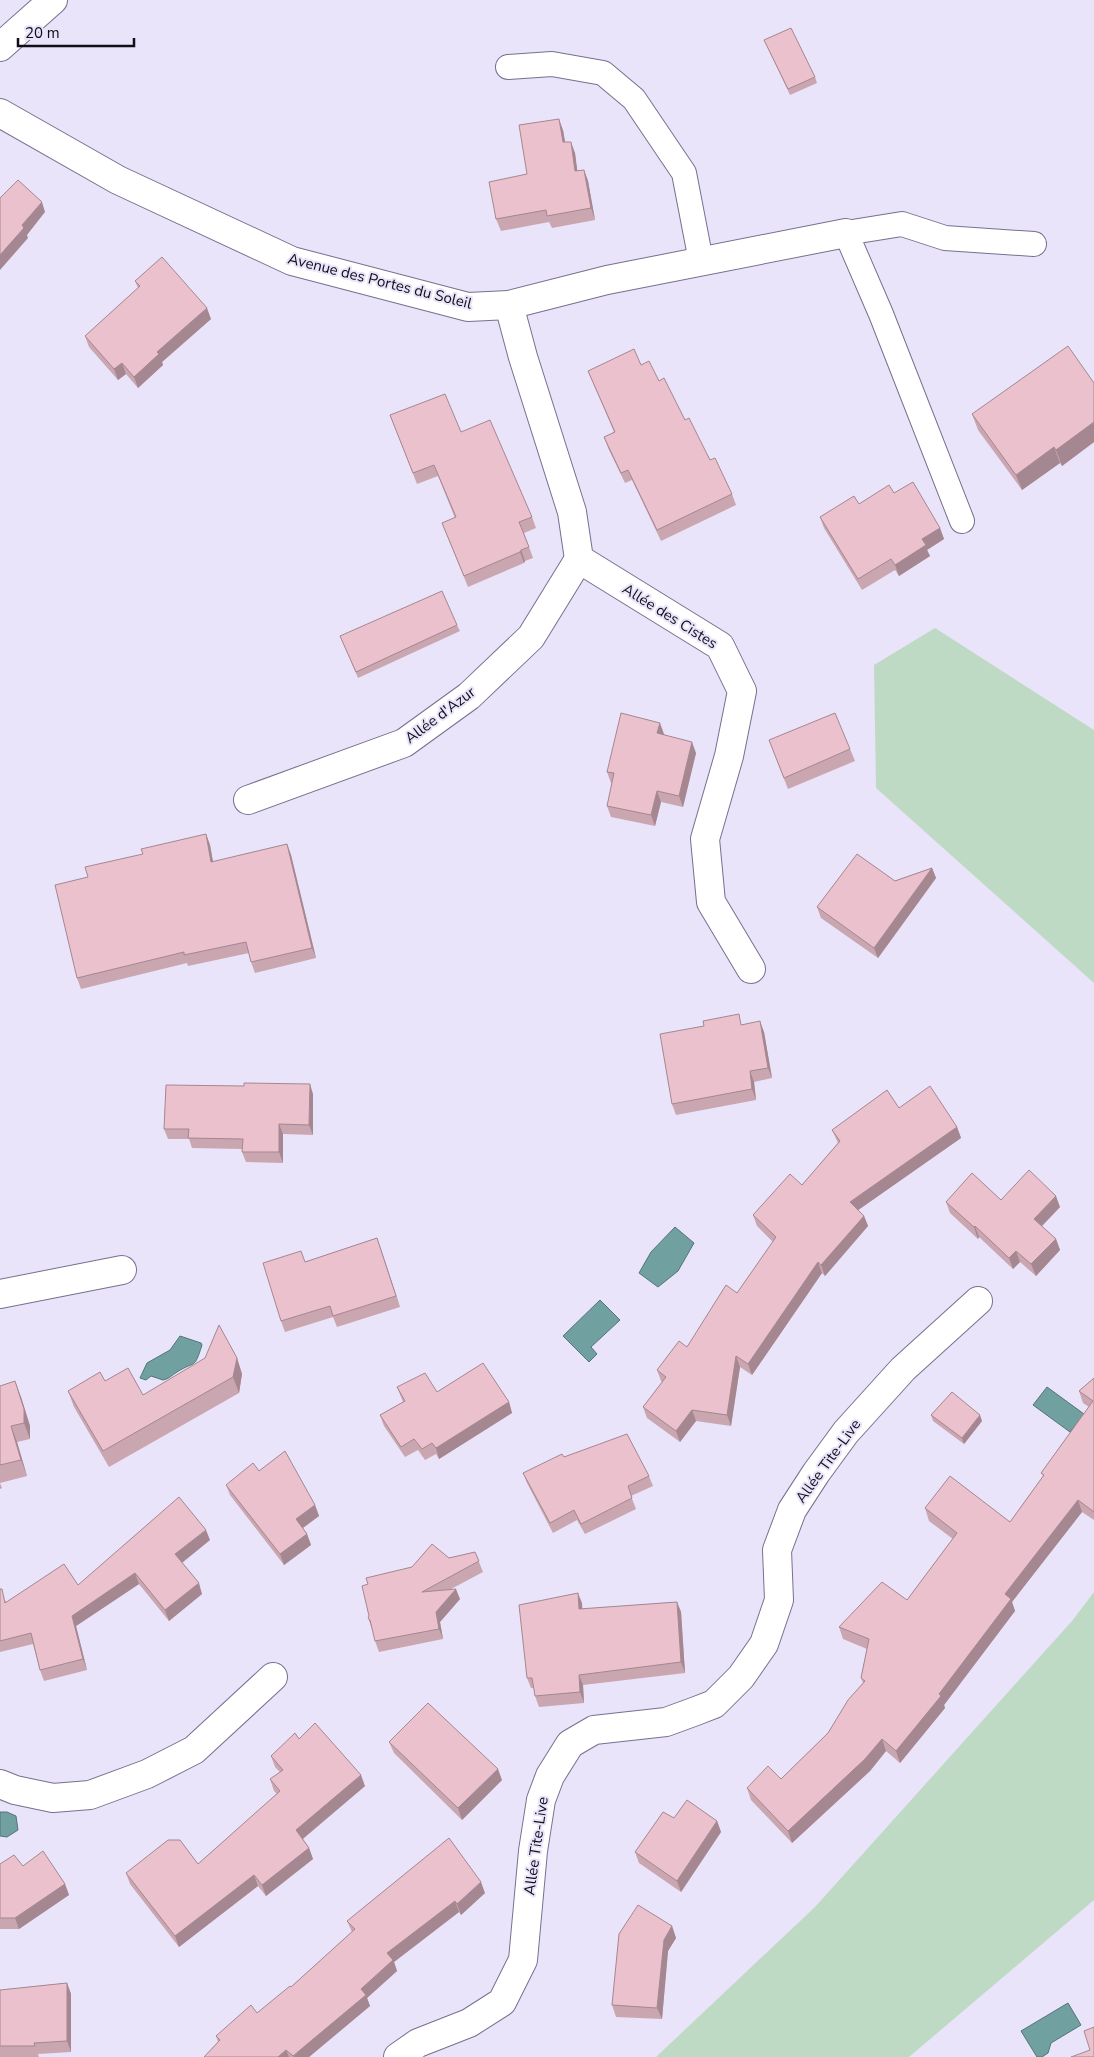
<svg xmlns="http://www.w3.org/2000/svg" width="1094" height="2057" viewBox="0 0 1094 2057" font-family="'Nunito Sans',sans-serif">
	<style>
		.green { fill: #bfdac4 }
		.water { fill: #71a0a0; stroke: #547478 }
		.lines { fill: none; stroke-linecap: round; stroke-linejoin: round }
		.lane-casing { stroke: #77708e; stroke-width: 26 }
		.street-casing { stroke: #77708e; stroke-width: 30 }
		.lane { stroke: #fff; stroke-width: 24 }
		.street { stroke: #fff; stroke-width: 28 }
		.wall { fill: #caa6b1 }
		.shaded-wall { fill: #a48790 }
		.building { fill: #ebc1ce; stroke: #a48790 }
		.labels { text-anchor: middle; stroke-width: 4; stroke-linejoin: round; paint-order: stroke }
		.street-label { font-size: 15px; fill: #110e1a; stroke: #e9e4f9 }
	</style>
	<rect width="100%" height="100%" fill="#e9e4f9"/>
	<g class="green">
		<polygon points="935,628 1094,730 1094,983 876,788 874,665"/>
		<polygon points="1094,1592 1094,1900 909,2057 656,2057 815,1907 1072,1621"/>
	</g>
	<g class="water">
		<polygon points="675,1227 694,1243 678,1271 658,1287 639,1273 651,1252"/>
		<polygon points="600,1300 620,1320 591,1347 597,1354 589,1362 563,1336"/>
		<path d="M 180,1336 L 201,1343 L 202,1345 C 194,1370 196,1360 177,1372 C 172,1375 169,1379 163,1380 L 151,1376 L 146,1380 L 140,1378 L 147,1363 L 170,1350 Z"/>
		<polygon points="1047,1387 1084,1414 1070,1432 1033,1405"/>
		<polygon points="0,1812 7,1812 16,1816 18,1830 7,1837 0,1836"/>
		<polygon points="1068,2003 1081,2025 1051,2043 1048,2053 1042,2057 1037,2057 1021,2031"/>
	</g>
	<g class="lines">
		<g class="lane-casing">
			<g id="lane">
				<polyline points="508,67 552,64 603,73 634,99 684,173 701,261"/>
				<polyline points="962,521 881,314 846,233 902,224 945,238 1034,244"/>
			</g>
		</g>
		<g class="street-casing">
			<g id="street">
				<polyline points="0,47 53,0"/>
				<polyline points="0,113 118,180 292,261 468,307 509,305 607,280 846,233"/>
				<polyline points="509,305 523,357 572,512 579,559 720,646 742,691 729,756 705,839 711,902 751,969"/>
				<polyline points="248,800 404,743 469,696 531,637 579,559"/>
				<polyline points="0,1294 122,1270"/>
				<polyline points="0,1784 15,1790 53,1798 90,1795 147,1774 194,1750 273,1677"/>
				<polyline points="398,2057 418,2043 469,2023 502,2002 523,1960 533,1851 541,1800 550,1776 570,1744 594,1730 666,1722 696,1711 714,1704 741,1677 764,1644 779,1600 777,1550 792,1510 816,1473 846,1432 903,1369 978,1301"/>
			</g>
		</g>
		<use href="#lane" class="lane"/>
		<use href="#street" class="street"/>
	</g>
	<g class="wall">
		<polygon points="764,40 815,77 817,83 790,95"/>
		<polygon points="563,130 565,142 575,153 577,171 584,170 588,181 595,220 552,228 549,222 501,231 496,219 527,174"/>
		<polygon points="135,281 211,319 162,362 163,365 138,388 126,374 118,380 89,347 85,336 138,288"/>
		<polygon points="641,365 659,381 685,420 732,494 736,505 661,541 632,480 625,483 608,448 604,437 614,432 588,371"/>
		<polygon points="1094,383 1094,442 1062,466 1060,463 1022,490 978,430 972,414"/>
		<polygon points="390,415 461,432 532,517 536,528 524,533 533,558 525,561 524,563 468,587 442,523 455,518 438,476 417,484"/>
		<polygon points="894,493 940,528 944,539 927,550 930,556 899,576 895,570 862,590 824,528 820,517"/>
		<polygon points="457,625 460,631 358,678 340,636"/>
		<polygon points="664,734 696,753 683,807 661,802 655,826 611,817 607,806 612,783 611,783 607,772"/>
		<polygon points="769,740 850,749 855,761 788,789"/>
		<polygon points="206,834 210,845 213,862 287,844 291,855 316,958 255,973 251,962 249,953 188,966 187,963 81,989 77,978 88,877 143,854"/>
		<polygon points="932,868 936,878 878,958 821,918 817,907"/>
		<polygon points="743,1025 764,1032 772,1078 754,1082 756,1100 676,1115 672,1104"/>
		<polygon points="313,1094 313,1135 283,1134 283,1163 246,1162 242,1152 242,1149 192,1148 189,1139 168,1139 164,1129"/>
		<polygon points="899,1108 957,1127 961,1138 858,1210 864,1216 868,1226 825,1276 822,1273 752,1375 740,1367 731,1426 696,1421 680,1442 647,1418 643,1407 662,1382 661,1381 657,1370 687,1347 737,1293 773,1242 757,1226 753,1215 802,1185 838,1143 832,1130"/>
		<polygon points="1001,1200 1060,1207 1042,1226 1056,1239 1060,1250 1036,1276 1020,1262 1013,1269 979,1237 978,1239 950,1213 946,1202"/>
		<polygon points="377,1238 400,1307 337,1327 333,1317 285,1332 281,1321 305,1262"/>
		<polygon points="237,1358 242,1374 239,1393 109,1467 74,1407 68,1391 105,1381 143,1395"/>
		<polygon points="1094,1378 1094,1520 1082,1512 1012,1602 1015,1611 944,1705 945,1708 900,1763 886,1751 870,1771 792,1843 751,1800 747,1788 781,1779 828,1733 863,1683 861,1678 867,1649 843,1639 839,1627 907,1600 953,1539 929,1521 925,1508 1010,1522 1043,1476 1041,1473 1089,1407 1083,1403 1079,1391"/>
		<polygon points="0,1386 21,1397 30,1426 30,1439 17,1442 27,1476 0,1483 2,1488 0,1489"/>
		<polygon points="397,1387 509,1402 512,1413 439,1459 436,1454 425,1460 418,1450 405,1457 384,1426 380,1415 403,1402"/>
		<polygon points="931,1415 982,1421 964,1444 933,1421"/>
		<polygon points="259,1471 315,1505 319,1516 303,1528 307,1534 311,1545 284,1565 230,1495 226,1485"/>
		<polygon points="523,1473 649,1476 653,1486 631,1496 636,1509 585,1534 577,1520 553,1533 527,1483"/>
		<polygon points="210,1540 182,1563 202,1594 169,1621 139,1584 76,1626 87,1670 44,1681 40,1670 33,1644 0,1652 0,1589 6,1602 78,1585"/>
		<polygon points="475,1552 483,1572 451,1589 460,1599 440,1622 443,1639 379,1652 375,1641 372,1629 368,1618 449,1558"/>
		<polygon points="677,1602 681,1612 685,1673 583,1685 584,1703 539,1707 535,1696 534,1688 531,1688 527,1678 582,1603 582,1609"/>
		<polygon points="299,1739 365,1786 303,1839 309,1848 313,1859 266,1896 258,1886 179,1947 130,1884 126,1873 198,1864 277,1794 274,1791 270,1779 280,1772 275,1767 271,1756"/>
		<polygon points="389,1742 502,1780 462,1820 394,1753"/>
		<polygon points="674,1818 717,1821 721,1832 681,1892 639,1863 635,1852"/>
		<polygon points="0,1864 23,1866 65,1884 69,1895 19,1929 0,1929"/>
		<polygon points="485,1893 461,1915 459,1912 394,1962 397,1971 367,1998 370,2006 309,2057 204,2057 218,2042 216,2036 257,2013 291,1987 352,1932 347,1921"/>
		<polygon points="672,1926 676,1938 668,1951 662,2019 616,2017 612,2005"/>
		<polygon points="67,1983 71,1994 71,2052 38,2054 39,2057 0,2057 0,1990"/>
	</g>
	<g class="shaded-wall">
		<polygon points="559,119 563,130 567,153 563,142"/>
		<polygon points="571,142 575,153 579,183 575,171"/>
		<polygon points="584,170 588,181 595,220 591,208"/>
		<polygon points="42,202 45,212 27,235 28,238 0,270 0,255 22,225"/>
		<polygon points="207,308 211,319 162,362 163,365 138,388 134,377 157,352"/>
		<polygon points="122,363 126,374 118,380 114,369"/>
		<polygon points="1094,422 1094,442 1062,466 1056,450"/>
		<polygon points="1054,447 1060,463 1022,490 1016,475"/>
		<polygon points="940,528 944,539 927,550 930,556 899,576 895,565 922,539"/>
		<polygon points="521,550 525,561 524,563 520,552"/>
		<polygon points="660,723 664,734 661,744 657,733"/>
		<polygon points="692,742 696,753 683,807 679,796"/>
		<polygon points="657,791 661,802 655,826 651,815"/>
		<polygon points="206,834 210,845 215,873 211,862"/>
		<polygon points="287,844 291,855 316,958 312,948"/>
		<polygon points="932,868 936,878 878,958 874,948"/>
		<polygon points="760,1021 764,1032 772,1078 768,1068"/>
		<polygon points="750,1071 754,1082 756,1100 752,1089"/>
		<polygon points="310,1084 313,1094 313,1135 309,1125"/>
		<polygon points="279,1124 283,1134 283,1163 279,1152"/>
		<polygon points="957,1127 961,1138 854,1213 850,1202"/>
		<polygon points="1056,1196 1060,1207 1038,1230 1034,1219"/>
		<polygon points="864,1216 868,1226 825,1276 821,1265"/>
		<polygon points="975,1226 979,1237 978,1239 974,1227"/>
		<polygon points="377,1238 381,1249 400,1307 396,1296"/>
		<polygon points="1056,1239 1060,1250 1036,1276 1031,1264"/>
		<polygon points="1016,1251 1020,1262 1013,1269 1009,1258"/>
		<polygon points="818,1262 822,1273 752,1375 748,1364"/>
		<polygon points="736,1356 740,1367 731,1426 727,1415"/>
		<polygon points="237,1358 242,1374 239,1393 233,1377"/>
		<polygon points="15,1381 21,1397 30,1426 30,1439 24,1423"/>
		<polygon points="509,1402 512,1413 439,1459 436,1448"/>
		<polygon points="692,1410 696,1421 680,1442 676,1431"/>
		<polygon points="980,1415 982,1421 964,1444 962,1438"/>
		<polygon points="11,1426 17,1442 27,1476 21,1460"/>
		<polygon points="1078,1500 1082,1512 1012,1602 1015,1611 944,1705 945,1708 900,1763 896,1751 939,1694 1005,1594"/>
		<polygon points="315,1505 319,1516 300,1530 296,1519"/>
		<polygon points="206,1530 210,1540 179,1565 175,1554"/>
		<polygon points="307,1534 311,1545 284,1565 280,1554"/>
		<polygon points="135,1573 139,1584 76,1626 87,1670 83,1659 72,1616"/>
		<polygon points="199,1583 202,1594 169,1621 165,1610"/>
		<polygon points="456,1589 460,1599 440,1622 443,1639 439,1629 436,1612"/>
		<polygon points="578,1593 582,1603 583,1620 579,1609"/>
		<polygon points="677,1602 681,1612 685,1673 681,1662"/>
		<polygon points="579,1675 583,1685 584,1703 580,1692"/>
		<polygon points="882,1739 886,1751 870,1771 792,1843 788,1831"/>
		<polygon points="498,1769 502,1780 462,1820 458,1808"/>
		<polygon points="361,1775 365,1786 300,1841 296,1830"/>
		<polygon points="717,1821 721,1832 681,1892 677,1881"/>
		<polygon points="309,1848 313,1859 266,1896 262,1885"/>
		<polygon points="254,1875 258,1886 179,1947 175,1936"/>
		<polygon points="481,1882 485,1893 461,1915 457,1904"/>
		<polygon points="65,1884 69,1895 19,1929 15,1918"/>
		<polygon points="455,1901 459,1912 394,1962 397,1971 367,1998 370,2006 309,2057 293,2057 361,1989 387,1953"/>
		<polygon points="672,1926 676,1938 668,1951 662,2019 657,2008 664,1940"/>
		<polygon points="67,1983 71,1994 71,2052 67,2041"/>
		<polygon points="286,2050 289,2057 278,2057"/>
	</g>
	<g class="building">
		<polygon points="791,28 815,77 788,89 764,40"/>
		<polygon points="559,119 563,142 571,142 575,171 584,170 591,208 547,216 546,210 496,219 489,182 527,174 519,125"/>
		<polygon points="18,180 42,202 22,225 24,228 0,255 0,198"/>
		<polygon points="162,257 207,308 157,352 159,354 134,377 122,363 114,369 85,336 140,286 135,281"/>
		<polygon points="1068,346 1094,383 1094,422 1056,450 1054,447 1016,475 972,414"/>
		<polygon points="634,349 641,365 649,361 659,381 664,378 685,420 689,418 710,460 715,458 732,494 657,530 628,470 621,473 604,437 615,432 588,371"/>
		<polygon points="445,394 461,432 490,420 532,517 519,522 529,547 521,550 520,552 464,576 442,523 456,517 434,465 413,473 390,415"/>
		<polygon points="913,482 940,528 922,539 926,545 895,565 891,559 858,579 820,517 854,496 859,504 889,485 894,493"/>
		<polygon points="442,591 457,625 356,672 340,636"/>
		<polygon points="621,713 660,723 657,733 692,742 679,796 657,791 651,815 607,806 614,773 607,772"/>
		<polygon points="835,713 850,749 784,778 769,740"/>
		<polygon points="206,834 211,862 287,844 312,948 251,962 246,942 184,955 184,952 77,978 55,885 88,877 85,867 143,854 141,849"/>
		<polygon points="857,854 895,881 932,868 874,948 817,907"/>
		<polygon points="739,1014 741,1025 760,1021 768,1068 750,1071 752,1089 672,1104 660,1034 704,1026 703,1021"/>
		<polygon points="244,1083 310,1084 309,1125 279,1124 279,1152 242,1152 243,1139 188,1138 189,1129 164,1129 166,1085 244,1086"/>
		<polygon points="930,1086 957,1127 850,1202 864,1216 821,1265 818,1262 748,1364 736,1356 727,1415 692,1410 676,1431 643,1407 666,1377 657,1370 679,1341 687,1347 726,1285 737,1293 776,1237 753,1215 790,1174 802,1185 840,1141 832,1130 887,1090 899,1108"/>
		<polygon points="1029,1170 1056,1196 1034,1219 1056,1239 1031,1264 1016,1251 1009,1258 975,1226 974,1227 946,1202 972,1173 1001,1200"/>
		<polygon points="377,1238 396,1296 333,1316 330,1306 281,1321 263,1263 301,1251 305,1262"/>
		<polygon points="219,1325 237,1358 233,1377 103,1451 68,1391 100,1372 105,1381 128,1368 143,1395 205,1358"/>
		<polygon points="483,1363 509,1402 436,1448 432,1443 422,1449 414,1439 401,1447 380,1415 405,1401 397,1387 425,1373 437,1392"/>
		<polygon points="1094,1378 1094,1512 1078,1500 1005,1594 1011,1599 939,1694 941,1696 896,1751 882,1739 865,1759 788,1831 747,1788 768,1766 781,1779 828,1733 848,1700 865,1681 861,1678 869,1639 839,1627 882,1582 907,1600 957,1533 925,1508 950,1476 1010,1522 1044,1475 1041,1473 1093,1401 1079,1391"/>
		<polygon points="15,1381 24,1409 24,1423 11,1426 21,1460 0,1465 0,1386"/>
		<polygon points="952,1392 980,1415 962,1438 931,1415"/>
		<polygon points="627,1434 649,1476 628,1486 632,1498 581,1524 574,1510 550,1523 523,1473 562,1454 564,1457"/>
		<polygon points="285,1451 315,1505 296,1519 307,1534 280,1554 226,1485 253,1463 259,1471"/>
		<polygon points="179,1497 206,1530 175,1554 199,1583 165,1610 135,1573 72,1616 83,1659 40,1670 31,1633 0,1641 0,1589 2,1589 5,1603 64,1564 78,1585"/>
		<polygon points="432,1544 449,1558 475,1552 479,1561 422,1592 456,1589 436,1612 439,1629 375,1641 370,1620 368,1618 369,1616 362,1586 368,1584 366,1578 412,1567"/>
		<polygon points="578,1593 579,1609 677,1602 681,1662 579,1675 580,1692 535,1696 532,1678 527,1678 519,1605"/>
		<polygon points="428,1703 498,1769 458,1808 389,1742"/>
		<polygon points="315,1723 361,1775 296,1830 309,1848 262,1885 254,1875 175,1936 126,1873 168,1840 180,1840 198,1864 280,1791 270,1779 283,1770 271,1756 295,1733 299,1739"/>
		<polygon points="687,1800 717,1821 677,1881 635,1852 663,1812 674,1818"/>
		<polygon points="449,1838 481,1882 457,1904 455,1901 387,1953 393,1960 361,1989 366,1995 293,2056 286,2050 278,2057 204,2057 220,2040 216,2036 251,2005 257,2013 290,1986 291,1987 355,1929 347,1921"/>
		<polygon points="43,1851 65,1884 15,1918 0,1918 0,1864 14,1855 23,1866"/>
		<polygon points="638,1905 672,1926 664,1940 657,2008 612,2005 619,1934"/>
		<polygon points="67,1983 67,2041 34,2043 35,2046 0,2046 0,1990"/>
		<polygon points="1094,2027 1094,2057 1071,2057 1090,2050 1084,2031"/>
	</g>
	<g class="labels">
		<g class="street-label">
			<text transform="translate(380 281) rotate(14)" y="5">Avenue des Portes du Soleil</text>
			<text transform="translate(670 616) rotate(32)" y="5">Allée des Cistes</text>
			<text transform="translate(440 715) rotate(-37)" y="5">Allée d'Azur</text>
			<text transform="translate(828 1461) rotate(-54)" y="5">Allée Tite-Live</text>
			<text transform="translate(536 1846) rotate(-82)" y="5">Allée Tite-Live</text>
		</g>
	</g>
	<path d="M18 38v8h116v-8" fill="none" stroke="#110e1a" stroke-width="2.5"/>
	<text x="25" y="38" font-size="15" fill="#110e1a" stroke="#e9e4f9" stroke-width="4" paint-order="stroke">20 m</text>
</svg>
